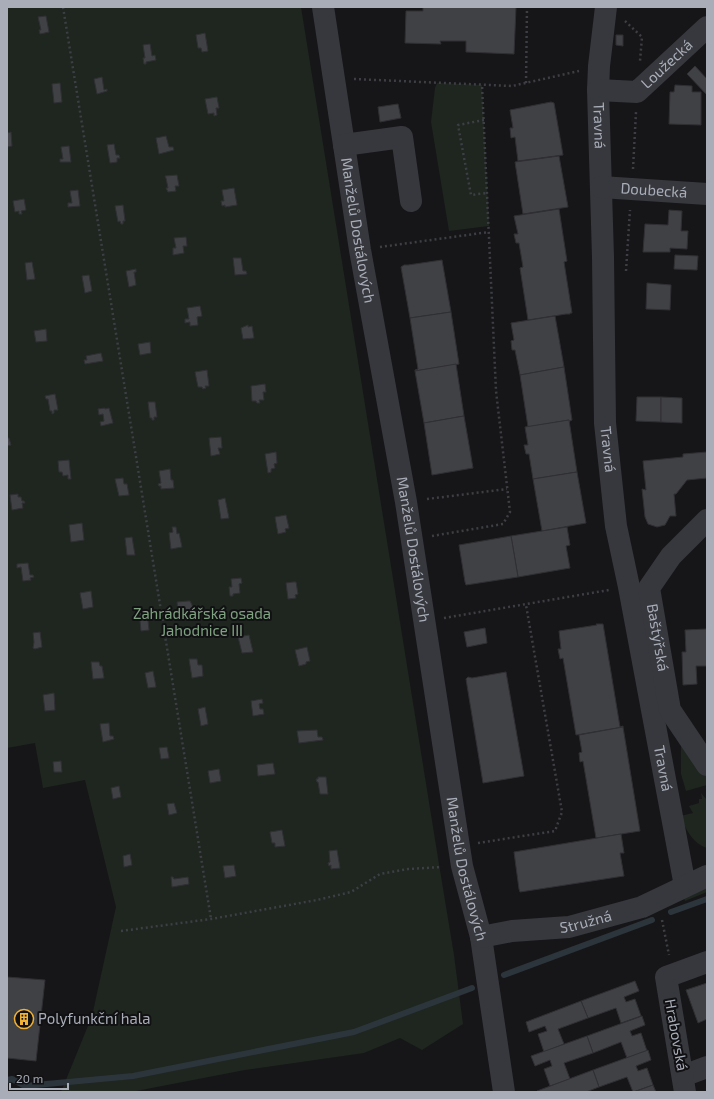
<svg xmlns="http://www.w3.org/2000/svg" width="714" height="1099" viewBox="0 0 714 1099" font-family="'Exo 2',sans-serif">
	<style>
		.green { fill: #1e261f }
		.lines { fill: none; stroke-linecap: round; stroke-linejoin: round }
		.stream { stroke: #2c353c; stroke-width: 6 }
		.building { fill: #404145; stroke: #303034 }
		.path { stroke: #3d3f44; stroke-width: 2.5; stroke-dasharray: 2 3; stroke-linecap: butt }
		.minor { stroke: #37383d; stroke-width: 22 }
		.labels { text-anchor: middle; stroke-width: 4; stroke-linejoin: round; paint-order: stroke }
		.street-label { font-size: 15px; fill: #a8adb8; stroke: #111113 }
		.park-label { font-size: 15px; fill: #7fa381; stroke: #111113 }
		.poi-label { font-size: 15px; fill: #a8adb8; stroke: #111113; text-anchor: start }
	</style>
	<rect width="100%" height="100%" fill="#161618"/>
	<g class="green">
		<polygon points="7,7 301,7 438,858 454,955 463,1024 422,1050 400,1038 364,1053 245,1070 131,1092 61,1092 92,1016 116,907 85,780 43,788 35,743 7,748"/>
		<polygon points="437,83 482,85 489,226 449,231 431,122 435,88"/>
		<polygon points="681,738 707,777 707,785 686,791 681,774"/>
		<path d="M 701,793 L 707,800 L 707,848 C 692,843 686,829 680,816 L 693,813 L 689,806 L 699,803 L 699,799 L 702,799 Z"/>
		<polygon points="707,888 707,892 685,901 684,898"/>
	</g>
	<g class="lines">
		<g class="stream">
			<polyline points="671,912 707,899"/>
			<polyline points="504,975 652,920"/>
			<polyline points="7,1080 12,1079 25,1086 133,1076 354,1032 472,988"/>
		</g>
	</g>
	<g class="building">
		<polygon points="423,7 516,7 514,54 466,52 466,41 440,41 441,44 405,43 406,11 423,11"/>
		<polygon points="46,16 49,32 40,34 39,30 41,30 38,17"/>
		<polygon points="205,33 208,51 202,52 201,48 198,48 196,35"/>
		<polygon points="616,35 623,35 623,46 616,45"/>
		<polygon points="150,44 152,56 155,55 156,60 146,62 146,64 144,64 143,58 145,58 143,45"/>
		<polygon points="695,66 707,79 707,95 687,74"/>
		<polygon points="102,77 104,90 107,89 107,91 97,94 94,79"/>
		<polygon points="60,83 62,102 54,103 52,84"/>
		<polygon points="675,85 692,86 692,92 701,92 701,125 669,124 670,92 674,92"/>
		<polygon points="217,97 219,108 216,108 217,115 214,116 214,113 208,114 205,99"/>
		<polygon points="551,102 554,103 563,155 518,161 515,137 511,138 510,128 513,128 510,110"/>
		<polygon points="398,104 401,118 380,122 378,107"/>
		<polygon points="11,132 12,146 7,147 7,133"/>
		<polygon points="166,136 169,147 173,147 174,150 159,154 156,138"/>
		<polygon points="114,144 116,155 119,155 120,158 117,158 117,162 110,163 107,145"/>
		<polygon points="69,146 71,162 60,162 60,159 63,159 61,147"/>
		<polygon points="559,156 568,207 523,214 515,162"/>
		<polygon points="177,175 179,186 175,186 176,191 168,192 166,188 168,188 166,178 165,176"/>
		<polygon points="234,188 237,205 225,207 225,205 222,206 221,201 224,201 222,190"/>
		<polygon points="78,190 80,206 68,207 68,203 72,203 70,191"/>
		<polygon points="24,199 26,210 21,211 22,214 19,214 19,211 15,212 13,201"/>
		<polygon points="123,205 125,221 123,221 123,224 121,224 120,221 118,222 115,206"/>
		<polygon points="559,209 567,261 564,262 572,313 570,313 570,314 566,314 528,320 520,268 523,267 519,243 516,243 514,234 518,234 514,216"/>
		<polygon points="669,210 682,211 681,231 688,231 687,249 670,248 670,252 643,252 645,224 668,225"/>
		<polygon points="186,237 187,246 183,246 184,253 173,255 173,248 176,248 174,238"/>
		<polygon points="675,255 698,256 697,270 674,269"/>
		<polygon points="233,258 241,258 243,271 246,271 247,274 235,275"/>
		<polygon points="442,260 451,312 410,318 401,267 404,265 408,265"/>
		<polygon points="32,262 35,279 27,280 25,263"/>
		<polygon points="136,269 136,272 134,272 136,285 129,287 126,271"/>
		<polygon points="89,275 92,291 85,293 82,276"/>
		<polygon points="647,283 671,285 670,310 646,309"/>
		<polygon points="200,306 202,316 197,317 198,325 190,326 190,322 185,323 185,319 189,319 187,308"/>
		<polygon points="451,312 459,364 415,371 415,370 418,369 410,318"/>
		<polygon points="555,316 564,367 520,375 515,350 512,350 511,341 514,340 511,323"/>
		<polygon points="248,325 248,327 252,326 254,338 243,339 241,328"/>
		<polygon points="46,329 47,341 36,342 34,331"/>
		<polygon points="150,342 151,353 140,355 138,344"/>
		<polygon points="101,353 103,361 85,364 84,360 87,360 86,356"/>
		<polygon points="456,364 464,416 424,423 415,371"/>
		<polygon points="564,367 572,420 570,421 569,422 569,420 528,427 520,375"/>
		<polygon points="207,370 209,386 205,386 206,388 203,389 202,387 198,387 195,372"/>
		<polygon points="265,384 266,392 263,392 264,400 259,400 260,403 257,403 256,401 252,401 251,386"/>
		<polygon points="55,394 58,410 54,410 54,413 52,414 52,411 50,411 48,399 46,399 45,396"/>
		<polygon points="637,397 661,397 661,422 636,421"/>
		<polygon points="661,397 682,398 682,423 661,422"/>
		<polygon points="148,402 155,402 157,417 154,417 154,420 152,420 152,418 150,418"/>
		<polygon points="105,408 105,409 109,408 113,423 101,426 100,422 104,421 103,414 99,415 98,409"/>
		<polygon points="464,416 473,468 432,475 424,423"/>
		<polygon points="569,420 577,472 533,479 529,454 526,454 524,445 528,445 525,427"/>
		<polygon points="7,437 7,438 9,438 11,445 7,446"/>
		<polygon points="221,437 222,448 218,448 220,454 211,456 209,438"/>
		<polygon points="276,452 277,463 274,464 275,468 271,469 271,472 268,473 265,454"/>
		<polygon points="707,452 707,478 687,480 676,494 674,494 676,516 670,516 665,525 657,527 648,524 645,517 642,489 646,490 643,461 683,457 683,454"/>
		<polygon points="69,460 71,479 68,479 68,475 63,476 62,472 59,472 58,461"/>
		<polygon points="170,469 171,480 173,480 174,488 161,489 161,486 159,486 158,484 161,483 159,471"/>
		<polygon points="577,472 586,523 542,531 533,479"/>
		<polygon points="123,478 124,484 127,484 129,495 119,496 115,479"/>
		<polygon points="18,494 18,497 21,497 22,501 24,501 25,503 22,503 23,508 12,510 10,495"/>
		<polygon points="225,498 229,518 221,519 218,500"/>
		<polygon points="286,515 289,528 285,529 286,532 278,534 275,517"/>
		<polygon points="82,523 84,540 71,542 69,525"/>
		<polygon points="172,527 176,527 177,534 179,533 182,547 171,549 169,533 173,532"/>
		<polygon points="567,527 570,545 566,546 570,568 518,577 511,536"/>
		<polygon points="511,536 518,577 466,585 465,582 459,545"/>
		<polygon points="132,537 135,555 127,555 125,538"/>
		<polygon points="28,563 30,575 33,575 34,577 30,578 31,580 23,581 21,567 17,568 17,564"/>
		<polygon points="241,578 242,583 239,584 240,593 233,594 233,596 230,596 229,587 232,587 231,579"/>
		<polygon points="293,582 296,582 298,594 295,595 296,598 288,599 286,583"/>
		<polygon points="91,591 93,607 83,609 80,593"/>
		<polygon points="188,601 190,601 192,605 194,616 182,618 181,611 178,611 177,602"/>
		<polygon points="139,611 147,611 149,630 141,631"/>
		<polygon points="596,624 603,624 620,727 623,726 623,727 576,735 563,658 560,659 558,649 561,649 559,631 597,625"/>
		<polygon points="485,628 487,643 467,647 464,632"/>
		<polygon points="707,629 707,666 696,666 697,684 683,685 682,652 686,652 685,630"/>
		<polygon points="40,632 42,647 35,649 33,648 34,642 33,633"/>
		<polygon points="249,635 253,652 242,653 238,637"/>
		<polygon points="307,647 310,661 306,662 306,664 299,666 295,650"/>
		<polygon points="189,659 197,659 198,665 202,665 203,676 192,678"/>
		<polygon points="91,662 99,662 100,666 102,666 104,678 93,679"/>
		<polygon points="153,671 156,687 148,688 145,673"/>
		<polygon points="506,672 524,776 483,783 466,679 468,677 472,678"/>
		<polygon points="54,693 55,710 45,711 43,695"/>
		<polygon points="262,699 263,703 259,704 260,709 263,709 264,714 253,716 251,701"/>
		<polygon points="205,707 208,724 201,726 198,709"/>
		<polygon points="109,723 110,736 113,736 114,739 103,742 100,724"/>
		<polygon points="623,727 640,831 596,838 583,761 580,762 579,753 582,752 579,735"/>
		<polygon points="317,730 318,737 322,737 323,740 299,743 297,731"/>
		<polygon points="167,747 169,758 161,759 159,748"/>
		<polygon points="61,761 62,772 54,772 53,762"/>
		<polygon points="273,763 275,774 258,776 257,765"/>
		<polygon points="219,769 221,781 210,783 208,771"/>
		<polygon points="318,777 326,777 328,794 320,794 318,782 317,782 316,779 318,779"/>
		<polygon points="119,786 121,797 113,799 111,788"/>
		<polygon points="174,803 177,813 169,815 167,804"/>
		<polygon points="282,830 285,846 275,847 275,843 272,843 270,832"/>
		<polygon points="621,834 624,853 620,853 624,876 520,892 519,889 514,852"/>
		<polygon points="337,850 340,868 331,869 331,865 329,866 328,863 330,862 329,851"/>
		<polygon points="130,854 132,865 124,867 123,856"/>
		<polygon points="234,865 236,876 225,878 223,866"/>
		<polygon points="171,877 173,877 174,879 188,877 189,884 172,887"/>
		<polygon points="7,977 45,980 36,1061 7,1058"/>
		<polygon points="635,981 639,991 624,997 626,1002 635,999 641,1016 621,1023 616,1008 588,1018 581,1001"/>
		<polygon points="707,983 707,1019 698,1023 686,990"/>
		<polygon points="581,1001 588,1018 558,1029 564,1044 544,1052 538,1034 547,1031 545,1026 529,1032 526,1022"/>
		<polygon points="642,1016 645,1025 630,1031 632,1036 641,1033 647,1051 627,1058 621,1042 593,1053 587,1036"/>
		<polygon points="587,1036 593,1053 564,1063 570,1079 550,1086 544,1069 552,1066 550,1060 535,1066 531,1056"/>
		<polygon points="648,1050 651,1060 636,1066 638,1071 647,1068 653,1085 633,1092 627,1077 599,1087 593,1070"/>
		<polygon points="593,1070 599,1087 586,1092 538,1092 537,1091"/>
		<polygon points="653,1085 656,1092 634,1092"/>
	</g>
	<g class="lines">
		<g class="path">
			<polyline points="63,7 211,919"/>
			<polyline points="625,21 642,37 640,61"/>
			<polyline points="354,79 512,86 579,71"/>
			<polyline points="526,83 527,7"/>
			<polyline points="484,120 458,125 471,195 487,193"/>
			<polyline points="633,169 636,112"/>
			<polyline points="380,247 489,232"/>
			<polyline points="626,271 630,210"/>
			<polyline points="427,499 507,489"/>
			<polyline points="432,536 503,524 510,512 496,391 482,85"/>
			<polyline points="444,618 609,590"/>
			<polyline points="478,843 555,831 562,812 526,605"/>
			<polyline points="662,920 669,955"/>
			<polyline points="121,931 211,919 317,900 351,892 380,874 408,869 442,867"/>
		</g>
		<g class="minor">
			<path id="s1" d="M 323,7 L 360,250 L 406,502 L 462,866 L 481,937 L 504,1092"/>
			<path id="s2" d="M 606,7 L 599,66 L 598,90 L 603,257 L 605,423 L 616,526 L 629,587 L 685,886"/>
			<path id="s3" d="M 598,90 L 637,92 L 707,27"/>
			<polyline points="344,145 402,137 411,201"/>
			<path id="s4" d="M 601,187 L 707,194"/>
			<path id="s5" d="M 707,520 L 671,556 L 649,588 L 670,710 L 707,765"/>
			<path id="s6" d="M 481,937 L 512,931 L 569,927 L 642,907 L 707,876"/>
			<polyline points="683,1076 707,1067"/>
			<polyline points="685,1092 666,977 707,962"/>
		</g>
	</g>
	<defs>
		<g id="building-ring" transform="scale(1)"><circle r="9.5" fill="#111113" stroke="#f2b134" stroke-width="1.5"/><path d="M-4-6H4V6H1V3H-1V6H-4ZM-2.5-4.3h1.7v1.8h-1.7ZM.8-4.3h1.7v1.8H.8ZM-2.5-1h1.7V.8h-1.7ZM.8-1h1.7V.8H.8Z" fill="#f2b134"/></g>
	</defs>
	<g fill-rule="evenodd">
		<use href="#building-ring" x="24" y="1019"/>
	</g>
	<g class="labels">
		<g class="street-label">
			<text dy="5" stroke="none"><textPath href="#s3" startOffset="80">Loužecká</textPath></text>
			<text dy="5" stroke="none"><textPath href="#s2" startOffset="119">Travná</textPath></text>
			<text dy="5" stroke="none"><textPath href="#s4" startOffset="53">Doubecká</textPath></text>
			<text dy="5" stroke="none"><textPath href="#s1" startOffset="226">Manželů Dostálových</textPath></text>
			<text dy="5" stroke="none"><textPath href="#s2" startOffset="443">Travná</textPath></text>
			<text dy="5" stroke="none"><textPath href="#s1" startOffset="550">Manželů Dostálových</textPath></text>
			<text dy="5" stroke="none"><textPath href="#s5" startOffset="140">Baštýřská</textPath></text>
			<text dy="5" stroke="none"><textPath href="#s2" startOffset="767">Travná</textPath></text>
			<text dy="5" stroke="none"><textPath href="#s1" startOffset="874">Manželů Dostálových</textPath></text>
			<text dy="5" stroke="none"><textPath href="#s6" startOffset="106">Stružná</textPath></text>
			<text transform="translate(676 1035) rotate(80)" y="5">Hrabovská</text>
		</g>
		<g class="park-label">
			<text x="202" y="619">Zahrádkářská osada<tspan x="202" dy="17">Jahodnice III</tspan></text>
		</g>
		<g class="poi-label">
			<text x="38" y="1024">Polyfunkční hala</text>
		</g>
	</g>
	<rect width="714" height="1099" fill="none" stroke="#a8adb8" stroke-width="16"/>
	<path d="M10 1083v6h58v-6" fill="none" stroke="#a8adb8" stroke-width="2"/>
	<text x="16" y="1083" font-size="12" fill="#a8adb8" stroke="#111113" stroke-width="3" paint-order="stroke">20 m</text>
</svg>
